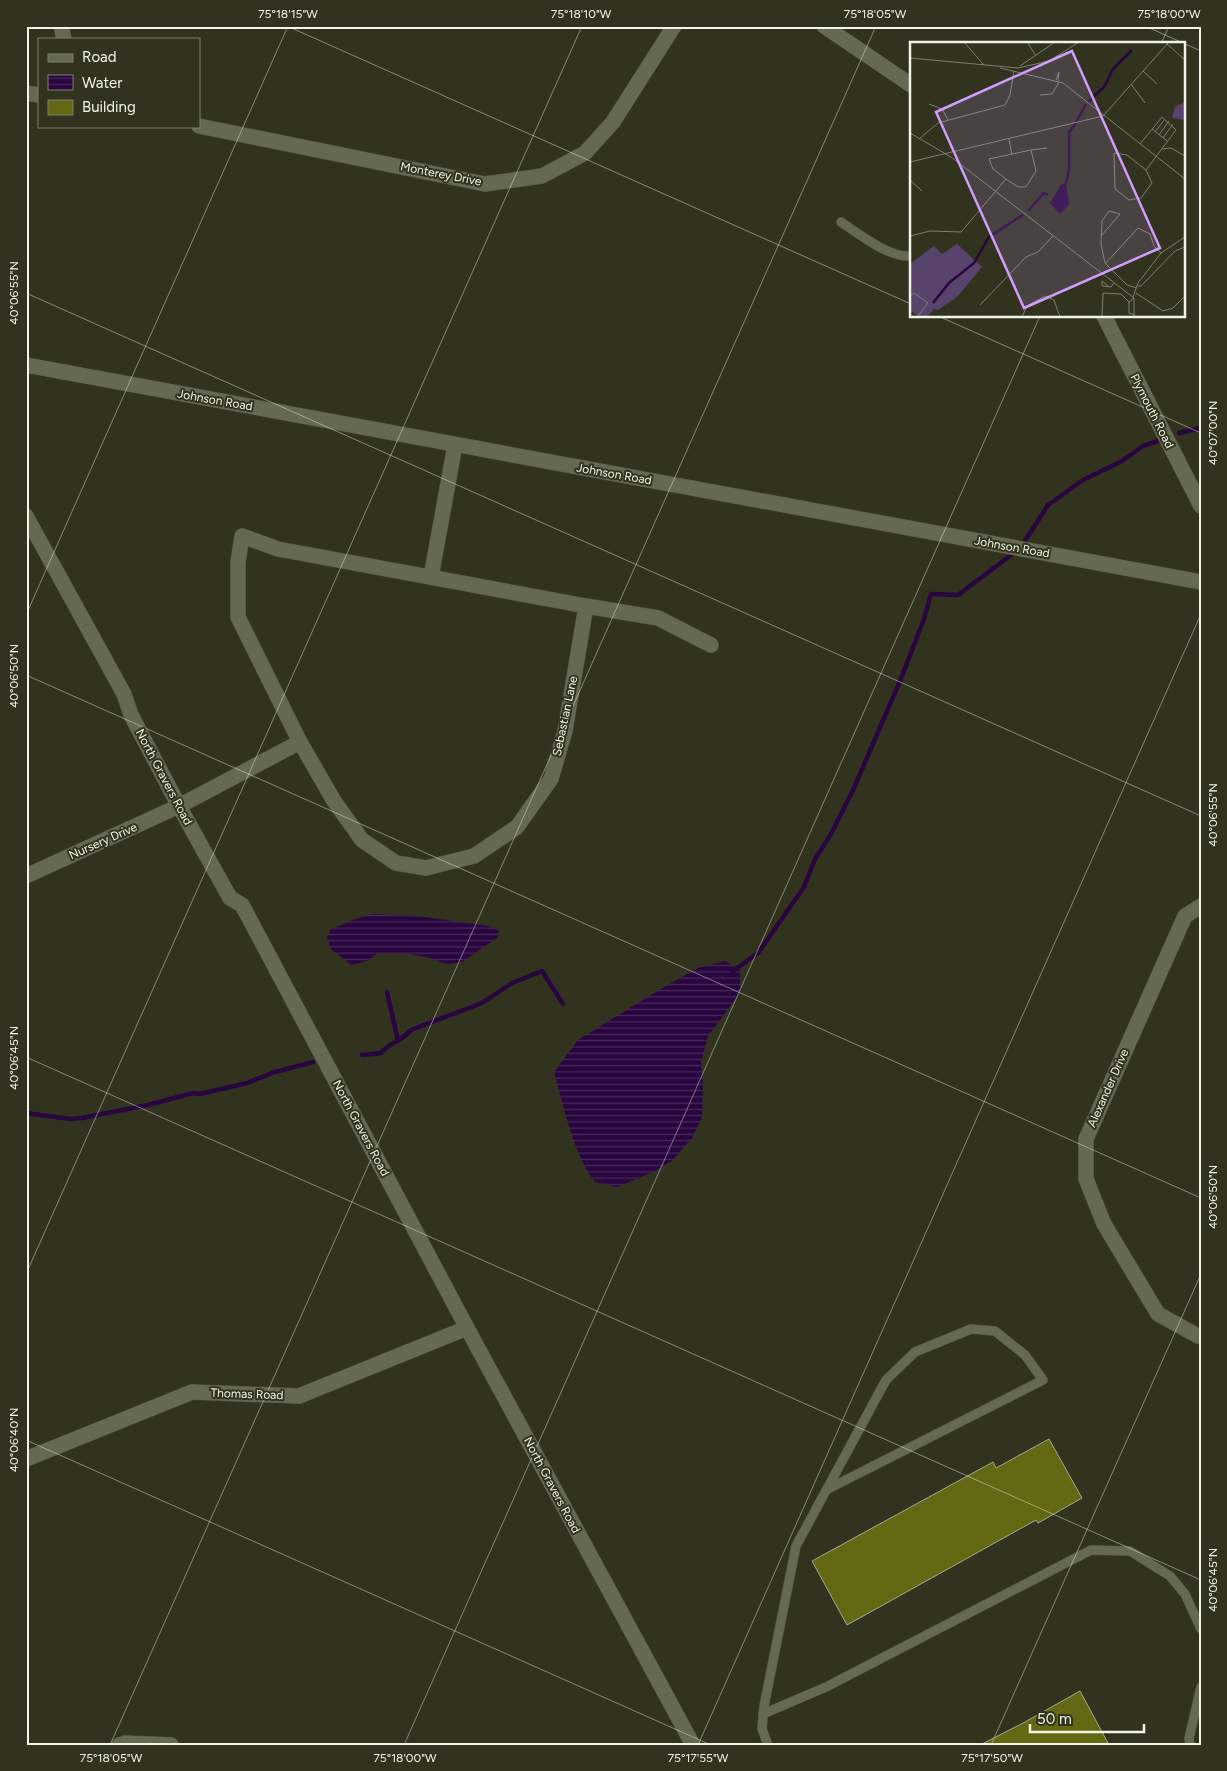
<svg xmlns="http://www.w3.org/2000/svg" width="1227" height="1771" viewBox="0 0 1227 1771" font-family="Figtree,sans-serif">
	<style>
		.water { fill: url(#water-rules) }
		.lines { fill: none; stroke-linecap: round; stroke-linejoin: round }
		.stream { stroke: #28053f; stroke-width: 4.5 }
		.building { fill: #646813; stroke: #a7a991 }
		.lane-casing { stroke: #4d4f3d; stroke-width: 10 }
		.street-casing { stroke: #4d4f3d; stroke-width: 16 }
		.secondary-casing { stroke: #4d4f3d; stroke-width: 16 }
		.lane { stroke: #666952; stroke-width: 9 }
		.street { stroke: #666952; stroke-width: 15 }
		.secondary { stroke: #666952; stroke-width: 15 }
		.ticks { fill: none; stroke: #f2f4e7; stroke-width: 1; stroke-opacity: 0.45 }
		.labels { text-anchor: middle; stroke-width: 4; stroke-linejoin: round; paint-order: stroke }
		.street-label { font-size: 12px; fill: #f2f4e7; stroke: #31331f }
		.inset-river { fill: none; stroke: #28053f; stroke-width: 2.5 }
		.inset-road { fill: none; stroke: #7e806f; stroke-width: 1 }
		.view { fill: #d09dff; fill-opacity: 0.15; stroke: #d09dff; stroke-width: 2.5 }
		.inset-edge { fill: none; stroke: #f2f4e7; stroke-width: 2.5 }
		.neatline { fill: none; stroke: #f2f4e7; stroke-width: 2 }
		.ticks-label { font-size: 12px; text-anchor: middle; fill: #f2f4e7 }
	</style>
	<defs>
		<pattern id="water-rules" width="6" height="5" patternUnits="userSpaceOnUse" patternTransform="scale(1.25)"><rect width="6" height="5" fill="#28053f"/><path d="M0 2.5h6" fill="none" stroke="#482a5b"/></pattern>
	</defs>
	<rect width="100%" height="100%" fill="#31331f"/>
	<g class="water">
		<polygon points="373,914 425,917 488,926 499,931 497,938 464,961 456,963 447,964 430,958 410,954 388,953 377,954 367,961 351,965 331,949 327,937 331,929 355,919"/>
		<path d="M 725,961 L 740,970 L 740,993 L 708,1036 L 701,1062 L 703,1084 L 702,1117 L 692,1138 L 672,1161 L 655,1171 L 618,1187 L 595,1182 C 574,1156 563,1104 554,1072 L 578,1040 L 659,990 L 698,968 Z"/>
	</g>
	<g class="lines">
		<g class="stream">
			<polyline points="1179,433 1201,428"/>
			<polyline points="1023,544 1048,505 1083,480 1122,461 1143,446 1161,440"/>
			<polyline points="733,971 758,953 804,887 815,859 831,834 854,788 900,681 924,619 931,594 958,595 1015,552"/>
			<polyline points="387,992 398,1041"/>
			<path d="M 362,1055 L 381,1053 C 389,1043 403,1040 411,1030 L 482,1003 L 512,983 L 542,971 L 563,1004"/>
			<polyline points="26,1113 70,1119 82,1118 148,1105 193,1093 200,1094 247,1083 275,1072 313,1062"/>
		</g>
	</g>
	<g class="building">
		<polygon points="1049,1439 1082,1498 1038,1523 1036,1520 847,1625 812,1561 993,1462 996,1468"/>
		<polygon points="1080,1691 1109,1745 980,1745 1025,1722"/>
	</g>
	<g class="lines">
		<g class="lane-casing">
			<g id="lane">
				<path d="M 841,222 C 859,234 889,258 911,256"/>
				<polyline points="763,1714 826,1687 1091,1550 1130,1551 1170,1576 1185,1594 1201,1629"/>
				<polyline points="768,1745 762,1729 764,1706 796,1546 886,1380 915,1352 971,1329 995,1331 1025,1355 1043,1380 828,1489"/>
				<polyline points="1190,1745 1189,1738 1201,1687"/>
			</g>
		</g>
		<g class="street-casing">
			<g id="street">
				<polyline points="61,26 64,39"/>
				<polyline points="26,93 39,95"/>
				<polyline points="199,126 485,184 542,176 585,153 613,122 674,26"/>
				<polyline points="26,365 1201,582"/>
				<polyline points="26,516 124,694 131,715 179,806 230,898 242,905 467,1328 693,1745"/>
				<polyline points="431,577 455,445"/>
				<polyline points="586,606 658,618 711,645"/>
				<polyline points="26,876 179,806 300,742 334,801 362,840 396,863 426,868 474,856 517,827 551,779 565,731 586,606 278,549 242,536 238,562 238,617 300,742"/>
				<polyline points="1201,906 1185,916 1086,1139 1086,1179 1104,1224 1158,1314 1198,1336 1201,1336"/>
				<polyline points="26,1459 192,1392 299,1396 467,1328"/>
				<polyline points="119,1745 125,1743 171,1745"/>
			</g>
		</g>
		<g class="secondary-casing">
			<g id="secondary">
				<polyline points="824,26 911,85"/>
				<polyline points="1104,316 1201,506"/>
			</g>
		</g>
		<use href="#lane" class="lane"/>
		<use href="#street" class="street"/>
		<use href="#secondary" class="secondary"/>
	</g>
	<path class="ticks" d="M 287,26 L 911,304M 1145,26 L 1201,51M 1161,44 L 1169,26M 26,293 L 1201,816M 938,316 L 1201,433M 26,615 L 288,26M 26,675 L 1201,1198M 26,1057 L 1201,1580M 26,1274 L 582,26M 26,1440 L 711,1745M 110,1745 L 876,26M 404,1745 L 1040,316M 698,1745 L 1201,614M 991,1745 L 1201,1274"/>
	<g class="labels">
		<g class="street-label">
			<text transform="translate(441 174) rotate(11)" y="4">Monterey Drive</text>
			<text transform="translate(215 400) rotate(10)" y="4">Johnson Road</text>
			<text transform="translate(1152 411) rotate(63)" y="4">Plymouth Road</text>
			<text transform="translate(614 474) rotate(10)" y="4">Johnson Road</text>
			<text transform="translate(1012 547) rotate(10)" y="4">Johnson Road</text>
			<text transform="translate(565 716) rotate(-78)" y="4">Sebastian Lane</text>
			<text transform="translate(164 777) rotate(62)" y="4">North Gravers Road</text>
			<text transform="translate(103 841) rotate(-24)" y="4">Nursery Drive</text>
			<text transform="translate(1108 1088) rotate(-66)" y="4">Alexander Drive</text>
			<text transform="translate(361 1128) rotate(62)" y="4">North Gravers Road</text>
			<text transform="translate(247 1394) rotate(2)" y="4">Thomas Road</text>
			<text transform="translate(552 1485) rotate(62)" y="4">North Gravers Road</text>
		</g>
	</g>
	<g transform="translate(910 42)">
		<rect width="275" height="275" fill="#31331f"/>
		<path d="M 275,60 L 275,78 L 262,76 L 265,65 ZM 47,202 L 72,225 L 47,255 L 28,268 L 24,267 L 17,275 L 9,275 L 0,268 L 0,222 L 24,204 L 32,212 Z" fill="#58436d"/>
		<path d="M 156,141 L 159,162 L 150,172 L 140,161 L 151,143 Z" fill="#28053f"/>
		<path class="inset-river" d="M 178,60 L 194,45 L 203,27 L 222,8M 166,80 L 176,62M 156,141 L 159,129 L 159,90 L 166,81M 118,169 L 134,151 L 138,153M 23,261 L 39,241 L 64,221 L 79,195 L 113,173"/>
		<path class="inset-road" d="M 54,0 L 74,23M 117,0 L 126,14M 257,2 L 275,18M 0,16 L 108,26 L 139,19 L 169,0M 110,24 L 145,0M 90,26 L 153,41 L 275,137M 233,29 L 247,42M 146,38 L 149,30 L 148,39M 221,42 L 235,61M 130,53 L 142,52 L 149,40M 19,62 L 32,67 L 38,78M 242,87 L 257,99M 245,90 L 255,77M 0,91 L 41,115 L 224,256 L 224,275M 249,93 L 259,79M 253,96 L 263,82M 9,97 L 28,81 L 95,63 L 100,53 L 104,29M 99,97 L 102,113M 230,102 L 252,75 L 266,88M 252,107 L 261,106 L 275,114M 121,108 L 137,106M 0,120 L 193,74 L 259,0M 236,128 L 242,141 L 231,156 L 219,158 L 205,147 L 204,111 L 217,113 L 236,128 L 266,88M 0,138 L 12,149M 0,194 L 20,189 L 51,190 L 96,137 L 108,145 L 116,145 L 126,129 L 121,108 L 79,117 L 83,127 L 96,137M 191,194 L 210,172 L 199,169 L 192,179 L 191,202 L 195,221 L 217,243 L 227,246M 195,222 L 228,186 L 240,192 L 244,204 L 251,211M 198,244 L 192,239 L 192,244 L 201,245 L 204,241M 228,244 L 231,244 L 265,209 L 275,205M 226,251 L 253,269 L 263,266 L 275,254M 0,254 L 4,251 L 18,261 L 8,274M 223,255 L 228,241 L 251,211 L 275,195M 219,260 L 219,271 L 225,273M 70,263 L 116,215 L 128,210 L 143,194M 112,275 L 117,264 L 135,254 L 144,258 L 150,275M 192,275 L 193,251 L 211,252 L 219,260 L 224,256"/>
		<path class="view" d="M 162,9 L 250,206 L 114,266 L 26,70 Z"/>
		<rect width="275" height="275" class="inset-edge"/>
	</g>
	<rect width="1227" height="1771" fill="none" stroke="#31331f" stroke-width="55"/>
	<rect x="38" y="38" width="162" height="90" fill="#31331f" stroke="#7e806f"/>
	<rect x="48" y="54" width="25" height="8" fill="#666952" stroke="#7e806f"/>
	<text x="82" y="62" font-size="15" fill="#f2f4e7">Road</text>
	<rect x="48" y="75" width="25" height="15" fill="url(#water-rules)" stroke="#7e806f"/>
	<text x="82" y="88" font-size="15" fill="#f2f4e7">Water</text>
	<rect x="48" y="100" width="25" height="15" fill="#646813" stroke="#7e806f"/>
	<text x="82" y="112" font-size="15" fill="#f2f4e7">Building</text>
	<path d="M1030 1724v8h114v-8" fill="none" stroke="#f2f4e7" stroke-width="2.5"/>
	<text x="1037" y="1724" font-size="15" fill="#f2f4e7" stroke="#31331f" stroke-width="4" paint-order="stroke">50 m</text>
	<rect x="28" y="28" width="1172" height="1716" class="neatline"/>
	<g class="ticks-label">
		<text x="288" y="18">75°18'15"W</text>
		<text x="581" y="18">75°18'10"W</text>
		<text x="875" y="18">75°18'05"W</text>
		<text x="1169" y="18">75°18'00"W</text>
		<text transform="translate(14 293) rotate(-90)" y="4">40°06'55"N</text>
		<text transform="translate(1213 433) rotate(-90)" y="4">40°07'00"N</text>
		<text transform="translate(14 676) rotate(-90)" y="4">40°06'50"N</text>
		<text transform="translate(1213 815) rotate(-90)" y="4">40°06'55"N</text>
		<text transform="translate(14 1058) rotate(-90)" y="4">40°06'45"N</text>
		<text transform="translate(1213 1197) rotate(-90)" y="4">40°06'50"N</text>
		<text transform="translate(14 1440) rotate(-90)" y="4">40°06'40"N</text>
		<text transform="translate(1213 1580) rotate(-90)" y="4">40°06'45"N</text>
		<text x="111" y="1762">75°18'05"W</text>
		<text x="405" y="1762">75°18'00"W</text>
		<text x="698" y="1762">75°17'55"W</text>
		<text x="992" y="1762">75°17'50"W</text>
	</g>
</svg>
